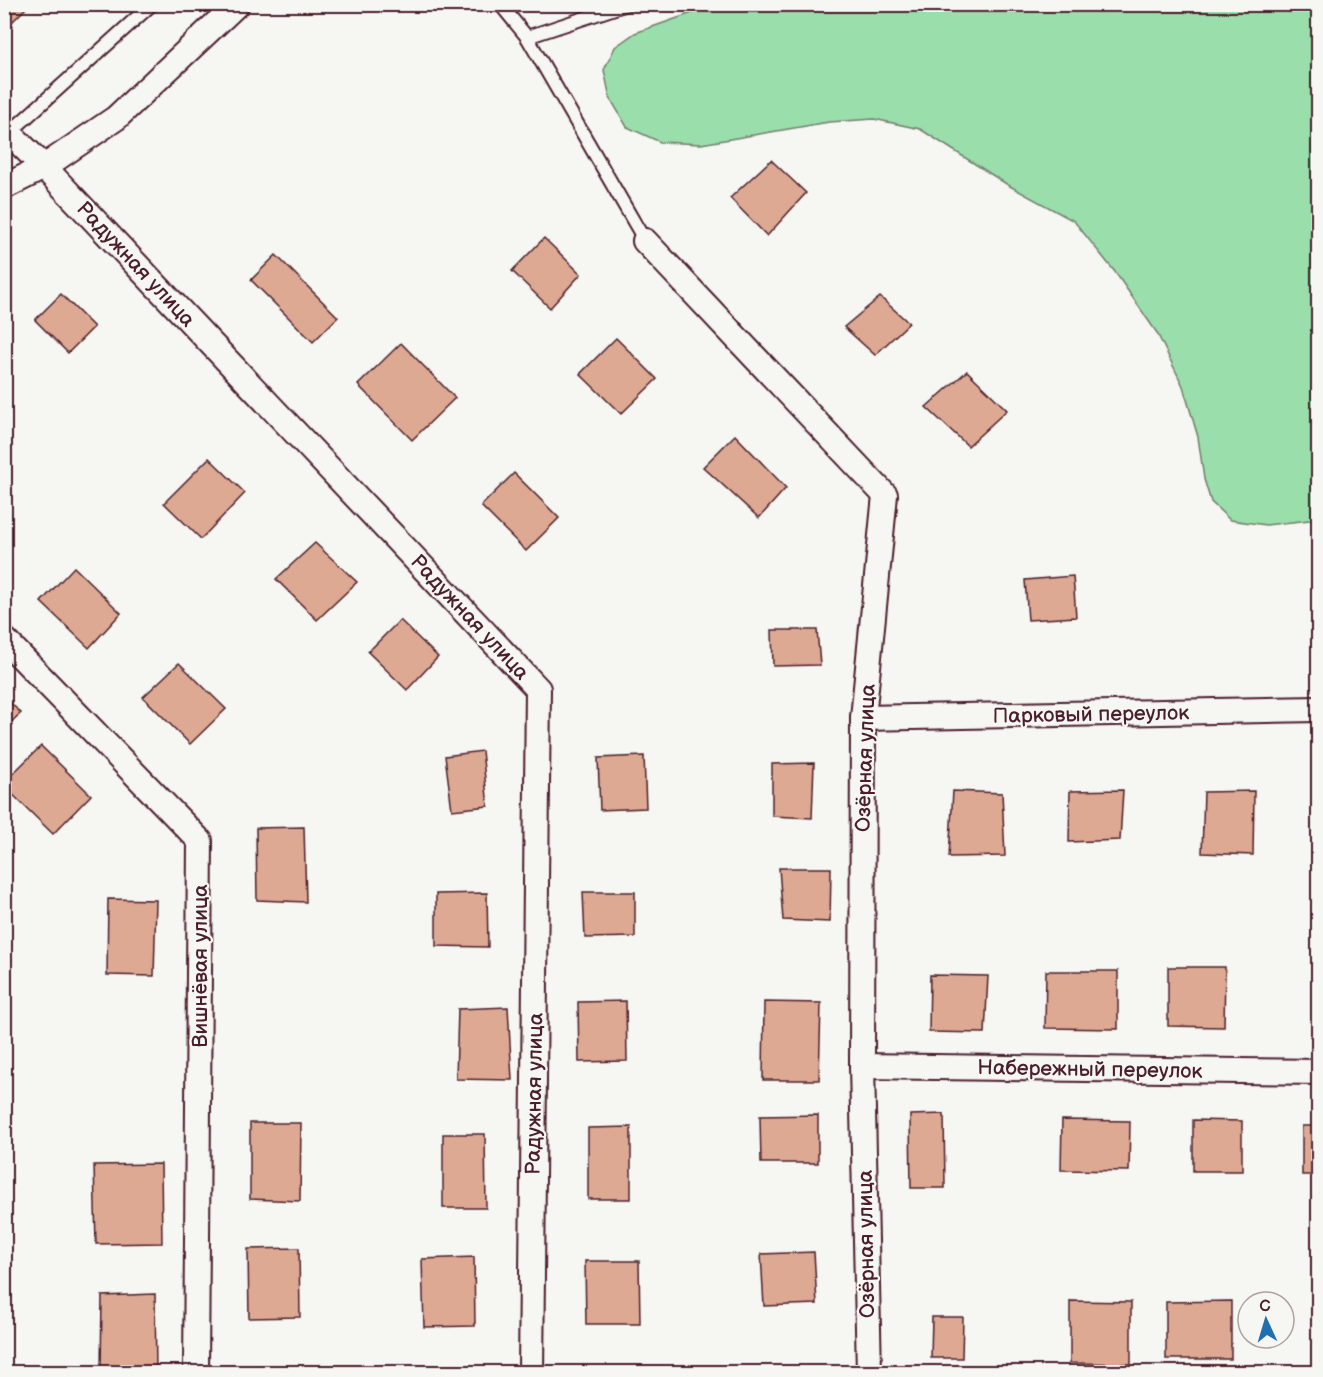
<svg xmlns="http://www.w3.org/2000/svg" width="1323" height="1377" viewBox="0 0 1323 1377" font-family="'Balsamiq Sans',sans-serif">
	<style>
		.green { fill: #99deab; stroke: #727e6b; stroke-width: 1.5 }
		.building { fill: #dea992; stroke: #4a1f2b; stroke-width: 1.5 }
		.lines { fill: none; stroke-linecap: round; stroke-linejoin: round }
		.service-casing { stroke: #4a1f2b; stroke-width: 16 }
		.minor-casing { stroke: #4a1f2b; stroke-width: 28 }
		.service { stroke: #f6f6f2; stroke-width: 12 }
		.minor { stroke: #f6f6f2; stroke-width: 24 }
		.labels { text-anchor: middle; stroke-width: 4.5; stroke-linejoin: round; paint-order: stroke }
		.street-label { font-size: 21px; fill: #4a1f2b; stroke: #f6f6f2 }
	</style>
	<rect width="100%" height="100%" fill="#f6f6f2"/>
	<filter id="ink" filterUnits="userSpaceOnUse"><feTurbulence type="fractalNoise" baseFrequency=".0167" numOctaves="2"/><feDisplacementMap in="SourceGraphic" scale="12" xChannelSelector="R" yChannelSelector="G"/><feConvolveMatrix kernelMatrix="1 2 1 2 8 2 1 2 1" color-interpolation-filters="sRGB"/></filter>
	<g filter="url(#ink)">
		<polygon class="green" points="715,5 1318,5 1318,519 1266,525 1230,520 1211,502 1204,479 1198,437 1183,386 1157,333 1115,272 1074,221 1008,185 920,129 874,119 829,122 701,144 660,142 627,127 610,98 604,70 615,47 635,33"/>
		<g class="building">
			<polygon points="4,4 30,4 5,29"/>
			<polygon points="771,160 806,193 767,236 730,198"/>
			<polygon points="544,238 581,274 550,308 512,271"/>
			<polygon points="276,255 338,317 313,342 251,280"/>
			<polygon points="61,294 94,327 68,353 35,320"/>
			<polygon points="880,297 909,323 875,355 844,327"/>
			<polygon points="616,338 657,379 621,414 580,374"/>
			<polygon points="401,343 455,398 412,440 358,385"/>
			<polygon points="967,371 1007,410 968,446 926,407"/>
			<polygon points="735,435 786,488 759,518 703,467"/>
			<polygon points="209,458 245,493 201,539 164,503"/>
			<polygon points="514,473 559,518 526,551 481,506"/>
			<polygon points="315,543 357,582 317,620 276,579"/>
			<polygon points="74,567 121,613 89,648 41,602"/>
			<polygon points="1073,576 1076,617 1028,620 1025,580"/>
			<polygon points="400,620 438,657 407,690 368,652"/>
			<polygon points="772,630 817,630 820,665 773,666"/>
			<polygon points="179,663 226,709 190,744 143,697"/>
			<polygon points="4,697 21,713 4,729"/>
			<polygon points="41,746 91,795 53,834 4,786 4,782"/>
			<polygon points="482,751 488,806 452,810 445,756"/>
			<polygon points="644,756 646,808 600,810 598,758"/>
			<polygon points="814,763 812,818 772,816 772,764"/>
			<polygon points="1123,790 1120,840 1069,842 1070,791"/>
			<polygon points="953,791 1002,793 1005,856 949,857"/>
			<polygon points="1254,791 1253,855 1202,853 1204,792"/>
			<polygon points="304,827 306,902 257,900 256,828"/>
			<polygon points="779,868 831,868 830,922 783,920"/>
			<polygon points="583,892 635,892 635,937 585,938"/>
			<polygon points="487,893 488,947 436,946 436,894"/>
			<polygon points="108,899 156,900 154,976 107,975"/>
			<polygon points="1168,967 1225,967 1224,1027 1168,1026"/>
			<polygon points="1046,971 1118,971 1118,1029 1045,1028"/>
			<polygon points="930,975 988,976 985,1033 929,1032"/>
			<rect x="1313" y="977" width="5" height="49"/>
			<polygon points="626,1001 627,1061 579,1062 578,1002"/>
			<polygon points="764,1002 821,1003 819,1080 763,1080"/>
			<polygon points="508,1007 512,1080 456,1079 458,1009"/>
			<polygon points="944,1114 945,1188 911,1188 910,1115"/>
			<polygon points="818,1115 818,1163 761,1163 760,1116"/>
			<polygon points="1062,1120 1130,1121 1129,1171 1061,1170"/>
			<polygon points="1193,1120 1242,1121 1242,1171 1193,1171"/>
			<polygon points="250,1123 301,1123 300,1201 250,1199"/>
			<rect x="1302" y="1126" width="16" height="49"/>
			<polygon points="631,1127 631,1199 588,1199 588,1128"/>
			<polygon points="443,1134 485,1134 486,1208 443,1208"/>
			<polygon points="161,1164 162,1243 96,1244 94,1165"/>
			<polygon points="299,1248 300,1317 249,1318 248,1249"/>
			<polygon points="814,1252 817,1304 764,1306 761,1254"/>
			<polygon points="474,1257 475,1326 424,1327 422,1259"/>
			<polygon points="585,1261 639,1261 640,1324 586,1324"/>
			<polygon points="155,1294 156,1372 101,1372 102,1296"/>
			<polygon points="1070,1301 1131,1302 1131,1364 1070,1363"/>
			<polygon points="1231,1301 1231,1359 1166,1359 1166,1302"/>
			<polygon points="932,1317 963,1317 962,1358 931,1358"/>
		</g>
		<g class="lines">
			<g class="service-casing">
				<g id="service">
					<polyline points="500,4 527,37 627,4"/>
					<polyline points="527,37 645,241"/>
					<polyline points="7,135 152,4"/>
				</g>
			</g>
			<g class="minor-casing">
				<g id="minor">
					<polyline points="4,128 44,167 538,689 531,1372"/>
					<polyline points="4,187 44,167 116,118 237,4"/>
					<polyline points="645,241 885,495 863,718 862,1066 869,1372"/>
					<polyline points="4,639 200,841 196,1372"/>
					<polyline points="863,718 1318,709"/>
					<polyline points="862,1066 1318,1072"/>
				</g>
			</g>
			<use href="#service" class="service"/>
			<use href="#minor" class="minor"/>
		</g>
	</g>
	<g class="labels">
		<g class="street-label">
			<text transform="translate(136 264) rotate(47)" y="7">Радужная улица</text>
			<text transform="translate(470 617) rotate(47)" y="7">Радужная улица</text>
			<text transform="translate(1091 714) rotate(-1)" y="7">Парковый переулок</text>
			<text transform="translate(865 758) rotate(-88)" y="7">Озёрная улица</text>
			<text transform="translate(200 966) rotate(-90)" y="7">Вишнёвая улица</text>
			<text transform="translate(1090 1069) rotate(1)" y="7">Набережный переулок</text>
			<text transform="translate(534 1094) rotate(-89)" y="7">Радужная улица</text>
			<text transform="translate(866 1244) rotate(-91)" y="7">Озёрная улица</text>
		</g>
	</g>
	<rect width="1323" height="1377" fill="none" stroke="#f6f6f2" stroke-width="24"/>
	<rect x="12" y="12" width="1299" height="1353" fill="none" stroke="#4a1f2b" stroke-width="2" filter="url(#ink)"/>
	<g transform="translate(1266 1320) rotate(356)"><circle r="28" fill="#f6f6f2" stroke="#b1a0a2" stroke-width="1.5"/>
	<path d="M0-4.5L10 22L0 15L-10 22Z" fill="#1f6fb2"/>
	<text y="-9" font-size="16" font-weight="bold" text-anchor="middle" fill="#4a1f2b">С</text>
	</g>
</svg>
